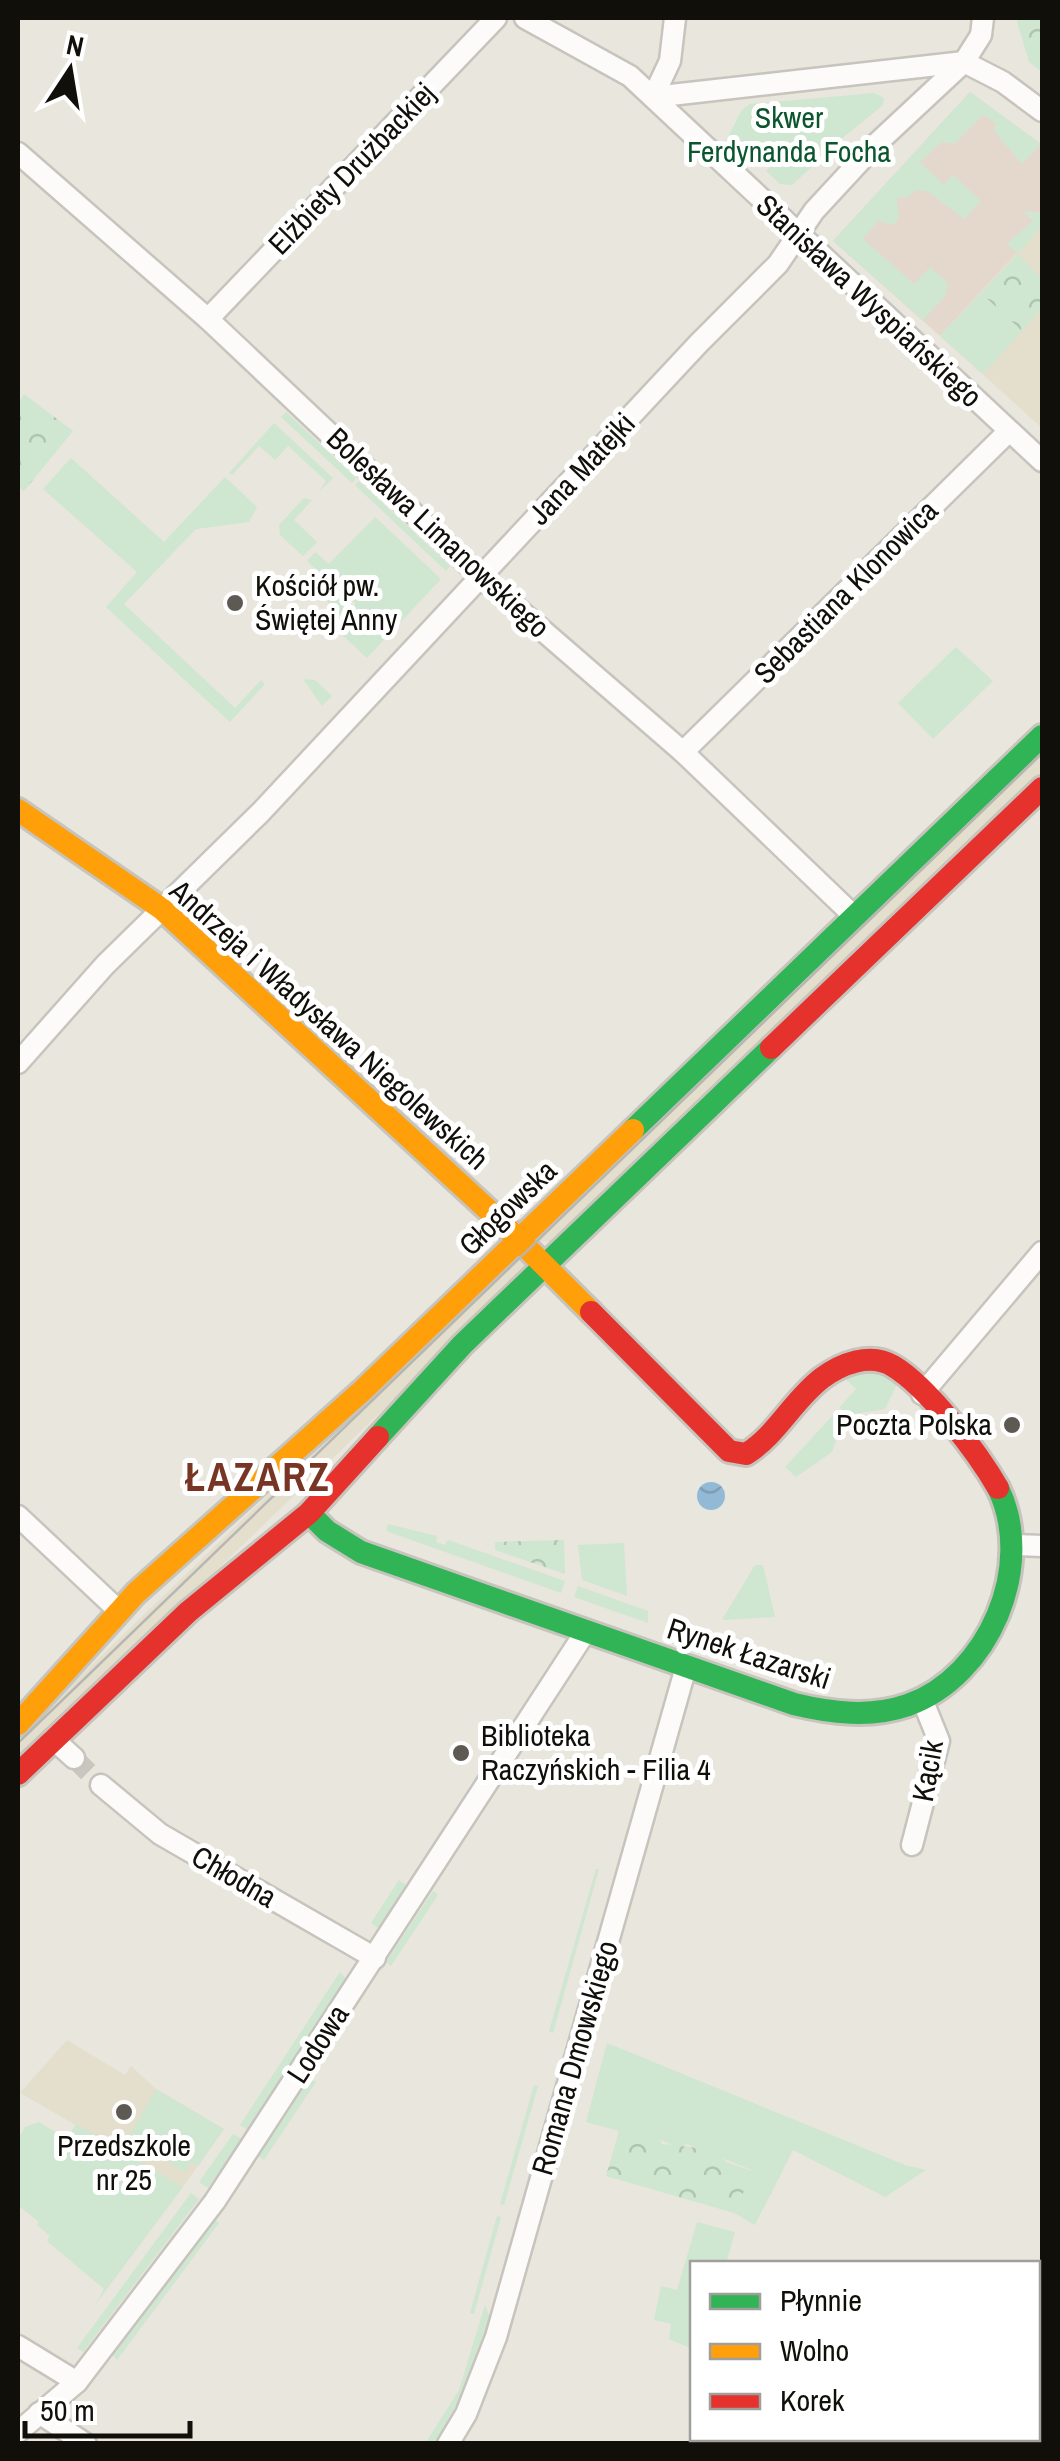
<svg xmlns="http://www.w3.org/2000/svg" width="1060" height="2461" viewBox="0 0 1060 2461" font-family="'Archivo Narrow',sans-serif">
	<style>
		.commercial { fill: #e4d8cd }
		.built { fill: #e4dfcd }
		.green { fill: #cfe6d0 }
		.park { fill: url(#park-crowns) }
		.water { fill: url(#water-waves) }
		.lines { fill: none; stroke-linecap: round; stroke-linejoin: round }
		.street-tunnel { stroke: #c8c6bd; stroke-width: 20; stroke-dasharray: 20 10; stroke-linecap: butt }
		.street-casing { stroke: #c6c4bd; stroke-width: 25 }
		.fast-casing { stroke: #c6c4bd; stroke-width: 28 }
		.slow-casing { stroke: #c6c4bd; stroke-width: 28 }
		.jam-casing { stroke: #c6c4bd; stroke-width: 28 }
		.street { stroke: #fcfbfa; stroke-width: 20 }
		.fast { stroke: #30b455; stroke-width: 22 }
		.slow { stroke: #ff9f0a; stroke-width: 22 }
		.jam { stroke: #e5322d; stroke-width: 22 }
		.tram { stroke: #b7b6b3; stroke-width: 2.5 }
		.poi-dot { fill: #5c5a53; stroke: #fff; stroke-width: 4 }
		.labels { text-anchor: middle; stroke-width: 10; stroke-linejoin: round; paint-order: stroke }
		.park-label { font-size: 30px; fill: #0c562f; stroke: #fff }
		.street-label { font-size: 30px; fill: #100f09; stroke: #fff }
		.poi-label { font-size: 30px; fill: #100f09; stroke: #fff; text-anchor: start }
		.district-label { font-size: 40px; font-weight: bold; letter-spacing: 2.5px; fill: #793523; stroke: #fff }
	</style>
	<defs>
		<pattern id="park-crowns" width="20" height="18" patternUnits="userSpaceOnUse" patternTransform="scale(2.5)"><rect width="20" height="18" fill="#cfe6d0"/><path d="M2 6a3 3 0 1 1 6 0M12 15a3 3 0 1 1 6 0" fill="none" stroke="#b1c4b1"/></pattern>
		<pattern id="water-waves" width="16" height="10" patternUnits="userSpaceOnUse" patternTransform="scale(2.5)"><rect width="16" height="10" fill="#92b9d5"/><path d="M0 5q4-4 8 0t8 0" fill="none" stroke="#7d9eb6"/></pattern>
	</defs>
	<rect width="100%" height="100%" fill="#e9e6dd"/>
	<polygon class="commercial" points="970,92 1042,145 1042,225 940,336 833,241"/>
	<g class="built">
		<polygon points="1042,225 1042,428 940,336"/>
		<polygon points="1042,748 1042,772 559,1242 535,1241"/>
		<polygon points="519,1253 532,1266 18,1762 18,1736"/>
		<polygon points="67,2040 125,2075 131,2066 156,2089 224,2129 183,2187 20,2093"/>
	</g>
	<g class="green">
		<polygon points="970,92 1041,144 1022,164 994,131 996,123 983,115 954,144 942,142 920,162 944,185 953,175 981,201 964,219 927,191 916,190 909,197 897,198 899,219 893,225 878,221 863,239 914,284 930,267 948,283 946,295 923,320 833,241"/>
		<polygon points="874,93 884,98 883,105 829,149 825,146 815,157 818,161 792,185 780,184 766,171 771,166 765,161 760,166 752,155 726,141 741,111 750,104"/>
		<polygon points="1023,211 1042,213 1042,225 1018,254 1007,244 1033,221"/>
		<polygon points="981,293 1022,331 983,374 940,336"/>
		<polygon points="286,412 356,478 352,483 281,417"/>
		<polygon points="274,423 333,478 319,492 326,481 288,446 275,460 259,446 232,475 229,473"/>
		<polygon points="71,458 164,542 225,477 257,507 249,522 196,529 124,604 235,708 261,680 265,684 230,722 106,607 137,572 43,489"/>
		<polygon points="359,481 450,566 446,571 355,485"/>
		<polygon points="304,498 312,500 294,520 317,542 303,556 280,535 279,525"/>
		<polygon points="375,517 441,579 367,658 335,628 356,603 353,601 331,625 324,577 307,561 315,552 329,564"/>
		<polygon points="956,647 993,681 933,739 898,703"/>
		<polygon points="303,679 315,680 332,696 322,706"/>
		<polygon points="863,1365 897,1384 885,1409 848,1415 839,1408 856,1389 840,1374"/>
		<polygon points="835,1413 843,1421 832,1452 796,1477 785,1467"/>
		<polygon points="388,1524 437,1536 436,1542 445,1545 448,1540 565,1581 561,1593 386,1531"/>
		<polygon points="624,1543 627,1596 582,1580 578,1545"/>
		<polygon points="755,1565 763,1565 775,1617 722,1620"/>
		<polygon points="578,1586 648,1611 648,1623 574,1597"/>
		<polygon points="596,1869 599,1869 553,2033 549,2031"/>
		<polygon points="399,1880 406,1885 378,1928 371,1923"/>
		<polygon points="433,1891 438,1895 391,1966 386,1962"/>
		<polygon points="340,1972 347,1980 248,2130 240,2125"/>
		<polygon points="607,2043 905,2165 926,2170 885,2197 793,2150 755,2225 734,2213 752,2170 687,2144 680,2148 628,2127 619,2131 586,2122"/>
		<polygon points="310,2079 316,2082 264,2160 258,2156"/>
		<polygon points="534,2085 538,2086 504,2205 500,2204"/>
		<polygon points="156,2089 224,2129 198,2166 191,2162 185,2172 128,2138"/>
		<polygon points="39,2122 67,2139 76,2124 183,2187 95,2305 104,2289 47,2241 50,2236 37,2225 39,2222 18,2205 18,2140 25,2127"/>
		<polygon points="233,2134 242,2139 208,2188 199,2182"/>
		<polygon points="191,2193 199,2199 83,2352 77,2348"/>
		<polygon points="497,2216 501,2217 474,2314 470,2313"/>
		<polygon points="214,2220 219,2223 117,2360 113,2355"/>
		<polygon points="697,2222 735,2232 726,2263 692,2264 692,2349 669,2339 671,2324 654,2320 661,2286 677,2290"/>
		<polygon points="485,2305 490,2317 461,2396 435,2443 425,2444 459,2390"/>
	</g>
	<g class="park">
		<polygon points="1016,18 1042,18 1042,72 1029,62"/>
		<polygon points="1018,254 1042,279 1042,308 1022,331 981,293"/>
		<polygon points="24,394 73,431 24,491 18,487 18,404"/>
		<polygon points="564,1540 565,1574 495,1550 495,1542"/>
		<polygon points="628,2127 658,2137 662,2144 716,2150 726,2162 753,2171 734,2213 606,2176 619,2131"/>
	</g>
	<circle class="water" cx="711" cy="1496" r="14"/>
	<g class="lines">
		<polyline class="street-tunnel" points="74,1758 101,1785"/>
		<g class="street-casing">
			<g id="street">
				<polyline points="525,18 630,76 1042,461"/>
				<polyline points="964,62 1003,82 1042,111"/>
				<polyline points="653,97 964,62"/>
				<polyline points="653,97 670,61 675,18"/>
				<polyline points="18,153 208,319 481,577 683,752 855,917"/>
				<polyline points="208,319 496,18"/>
				<polyline points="683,752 1009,431"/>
				<polyline points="18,1063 105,965 261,812 699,343 778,264 814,211 875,145 964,62 981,35 983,18"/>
				<polyline points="922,1394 1042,1252"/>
				<polyline points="18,1516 119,1611"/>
				<polyline points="1013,1545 1042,1546"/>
				<polyline points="53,1739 74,1758"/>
				<polyline points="101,1785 160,1834 375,1958"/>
				<polyline points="912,1845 939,1741 922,1699"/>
				<polyline points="1038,2292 1042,2280"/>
				<polyline points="18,2346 77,2382"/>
				<polyline points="39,2413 86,2444"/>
				<polyline points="18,2432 77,2382 215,2201 586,1631"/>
				<polyline points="448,2444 466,2414 496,2337 686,1667"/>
				<polyline points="976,2444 978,2438"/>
			</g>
		</g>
		<g class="fast-casing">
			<g id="fast">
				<polyline points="633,1130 1042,736"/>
				<polyline points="378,1437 462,1345 771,1048"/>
				<path d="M 309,1513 L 327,1531 L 361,1552 L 794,1704 C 831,1713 871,1718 908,1705 C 989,1676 1036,1566 998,1488"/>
			</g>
		</g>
		<g class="slow-casing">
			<g id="slow">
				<polyline points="18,810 162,909 500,1221 591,1312"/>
				<polyline points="18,1724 136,1593 363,1390 633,1130"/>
			</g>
		</g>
		<g class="jam-casing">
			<g id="jam">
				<polyline points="771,1048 1042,788"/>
				<path d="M 591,1312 L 729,1451 L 746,1454 C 777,1435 793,1400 822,1378 C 841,1364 870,1352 893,1366 C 928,1387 978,1453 998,1488"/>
				<polyline points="18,1774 188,1612 309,1513 378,1437"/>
			</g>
		</g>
		<use href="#street" class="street"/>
		<use href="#fast" class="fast"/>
		<use href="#slow" class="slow"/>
		<use href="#jam" class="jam"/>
		<polyline class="tram" points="18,1743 1042,753"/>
	</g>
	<g class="poi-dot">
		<circle cx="235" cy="603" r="10"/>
		<circle cx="1012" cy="1425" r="10"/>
		<circle cx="461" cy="1753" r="10"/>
		<circle cx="124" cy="2112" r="10"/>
	</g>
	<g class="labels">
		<g class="park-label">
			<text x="789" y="128">Skwer<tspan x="789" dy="34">Ferdynanda Focha</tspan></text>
		</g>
		<g class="street-label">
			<text transform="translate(352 169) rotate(-46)" y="10">Elżbiety Drużbackiej</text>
			<text transform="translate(869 301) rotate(43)" y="10">Stanisława Wyspiańskiego</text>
			<text transform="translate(582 469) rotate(-47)" y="10">Jana Matejki</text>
			<text transform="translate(438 533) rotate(43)" y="10">Bolesława Limanowskiego</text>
			<text transform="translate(846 592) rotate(-45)" y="10">Sebastiana Klonowica</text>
			<text transform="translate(329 1025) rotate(42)" y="10">Andrzeja i Władysława Niegolewskich</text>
			<text transform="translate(508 1208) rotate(-44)" y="10">Głogowska</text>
			<text transform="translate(749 1654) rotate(18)" y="10">Rynek Łazarski</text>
			<text transform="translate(928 1771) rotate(-80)" y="10">Kącik</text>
			<text transform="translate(234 1877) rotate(30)" y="10">Chłodna</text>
			<text transform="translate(318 2044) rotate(-57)" y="10">Lodowa</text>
			<text transform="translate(575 2058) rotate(-74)" y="10">Romana Dmowskiego</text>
		</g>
		<g class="poi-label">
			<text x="255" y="596">Kościół pw.<tspan x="255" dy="34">Świętej Anny</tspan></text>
			<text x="992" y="1435" text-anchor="end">Poczta Polska</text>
			<text x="481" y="1746">Biblioteka<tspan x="481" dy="34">Raczyńskich - Filia 4</tspan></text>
			<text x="124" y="2156" text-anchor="middle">Przedszkole<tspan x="124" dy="34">nr 25</tspan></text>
		</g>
		<g class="district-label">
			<text x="258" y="1491">ŁAZARZ</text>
		</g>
	</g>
	<rect width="1060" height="2461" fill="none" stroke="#100f09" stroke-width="40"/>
	<rect x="690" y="2261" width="350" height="180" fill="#ffffff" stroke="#9f9f9d" stroke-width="2.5"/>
	<rect x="710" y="2294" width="50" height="15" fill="#30b455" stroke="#9f9f9d" stroke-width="2.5"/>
	<text x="780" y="2311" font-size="30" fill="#100f09">Płynnie</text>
	<rect x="710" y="2344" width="50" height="15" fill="#ff9f0a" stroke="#9f9f9d" stroke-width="2.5"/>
	<text x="780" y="2361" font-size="30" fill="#100f09">Wolno</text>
	<rect x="710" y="2394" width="50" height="15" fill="#e5322d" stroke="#9f9f9d" stroke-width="2.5"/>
	<text x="780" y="2411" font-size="30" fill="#100f09">Korek</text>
	<g transform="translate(70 70) rotate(12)" stroke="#ffffff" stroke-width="8" paint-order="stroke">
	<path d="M0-8L18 38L0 25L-18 38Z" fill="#100f09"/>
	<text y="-15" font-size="28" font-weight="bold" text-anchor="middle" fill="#100f09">N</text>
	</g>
	<path d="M25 2421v15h165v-15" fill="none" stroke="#100f09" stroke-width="5"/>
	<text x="40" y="2421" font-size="30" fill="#100f09" stroke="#ffffff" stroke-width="8" paint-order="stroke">50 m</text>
</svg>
